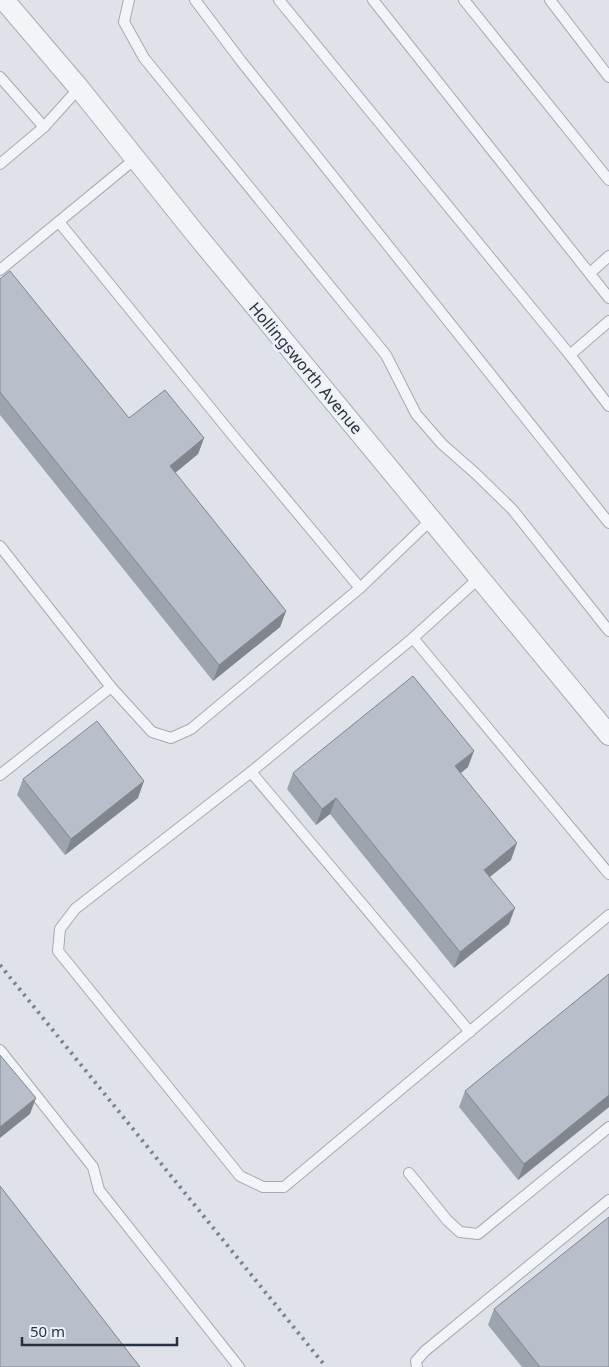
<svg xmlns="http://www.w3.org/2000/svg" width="609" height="1367" viewBox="0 0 609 1367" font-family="'Noto Sans',sans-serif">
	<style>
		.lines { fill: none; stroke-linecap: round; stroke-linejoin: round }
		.lane-casing { stroke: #a4aab4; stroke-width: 12 }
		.street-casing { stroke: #a4aab4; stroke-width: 22 }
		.lane { stroke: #f2f4f7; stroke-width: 10 }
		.street { stroke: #f2f4f7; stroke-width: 20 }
		.rail { stroke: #778294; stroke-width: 4; stroke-dasharray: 2.5 5; stroke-linecap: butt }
		.wall { fill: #9ea4ae }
		.shaded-wall { fill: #81868d }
		.building { fill: #b8bfca; stroke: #81868d }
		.labels { text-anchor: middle; stroke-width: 5; stroke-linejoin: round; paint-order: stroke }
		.street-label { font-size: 16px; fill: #263142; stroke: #eef2f7 }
	</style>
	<rect width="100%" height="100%" fill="#dfe3e9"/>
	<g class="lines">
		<g class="lane-casing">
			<g id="lane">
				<polyline points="129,0 124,22 144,58 386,355 416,414 442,444 475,473 512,509 609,631"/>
				<polyline points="195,0 241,61 609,523"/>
				<polyline points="279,0 570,355 609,406"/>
				<polyline points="373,0 609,298"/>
				<polyline points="464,0 609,180"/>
				<polyline points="550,0 609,77"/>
				<polyline points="0,77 44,127 79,88"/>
				<polyline points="0,164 44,127"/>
				<polyline points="0,270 135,159"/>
				<polyline points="590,273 609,256"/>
				<polyline points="570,355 609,321"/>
				<polyline points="0,546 111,687 152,732 171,738 191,729 360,588 234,437 59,222"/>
				<polyline points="479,578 413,638 609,874"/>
				<polyline points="360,588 431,520"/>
				<polyline points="413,638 251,772 75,909 60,929 58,951 240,1176 263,1187 284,1187 609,915"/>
				<polyline points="251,772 470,1032"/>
				<polyline points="0,775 111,687"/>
				<polyline points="0,1050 93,1167 99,1190 239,1367"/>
				<polyline points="409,1173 447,1220 460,1232 478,1234 609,1127"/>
				<polyline points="417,1367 416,1361 425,1351 609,1200"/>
			</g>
		</g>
		<g class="street-casing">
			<polyline id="street" points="4,0 79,88 194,232 609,735"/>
		</g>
		<use href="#lane" class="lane"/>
		<use href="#street" class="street"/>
		<polyline class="rail" points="0,965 326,1367"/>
	</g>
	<g class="wall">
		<polygon points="0,279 129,418 204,438 198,454 175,473 286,611 280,627 213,681 0,415"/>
		<polygon points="468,767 460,773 511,860 490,877 509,924 454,968 330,814 316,825 287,789 293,773"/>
		<polygon points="23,779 138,798 65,855 17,795"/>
		<polygon points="609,974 609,1107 518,1180 459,1107 465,1091"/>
		<polygon points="494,1309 609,1367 522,1367 488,1325"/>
	</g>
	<g class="shaded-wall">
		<polygon points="204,438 198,454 164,482 170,466"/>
		<polygon points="286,611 280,627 213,681 219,665"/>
		<polygon points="474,751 468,767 449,783 455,766"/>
		<polygon points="144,781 138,798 65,855 71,839"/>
		<polygon points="336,798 330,814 316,825 322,809"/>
		<polygon points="517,843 511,860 478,886 484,870"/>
		<polygon points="515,908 509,924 454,968 460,952"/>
		<polygon points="609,1095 609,1107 518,1180 524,1164"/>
		<polygon points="36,1098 30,1114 0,1138 0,1127"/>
	</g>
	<g class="building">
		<polygon points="10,271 129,418 165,390 204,438 170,466 286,611 219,665 0,392 0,279"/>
		<polygon points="413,676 474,751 455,766 517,843 484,870 515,908 460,952 336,798 322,809 293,773"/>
		<polygon points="97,721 144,781 71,839 23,779"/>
		<polygon points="609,974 609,1095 524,1164 465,1091"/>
		<polygon points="0,1055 36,1098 0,1127"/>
		<polygon points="0,1186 140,1367 0,1367"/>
		<polygon points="609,1217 609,1367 540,1367 494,1309"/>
	</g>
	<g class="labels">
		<g class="street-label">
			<text transform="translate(306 368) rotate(50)" y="6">Hollingsworth Avenue</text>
		</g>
	</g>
	<path d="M22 1337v8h155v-8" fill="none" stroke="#263142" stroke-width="2.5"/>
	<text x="30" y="1337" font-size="15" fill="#263142" stroke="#eef2f7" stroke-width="4" paint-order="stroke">50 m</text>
</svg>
